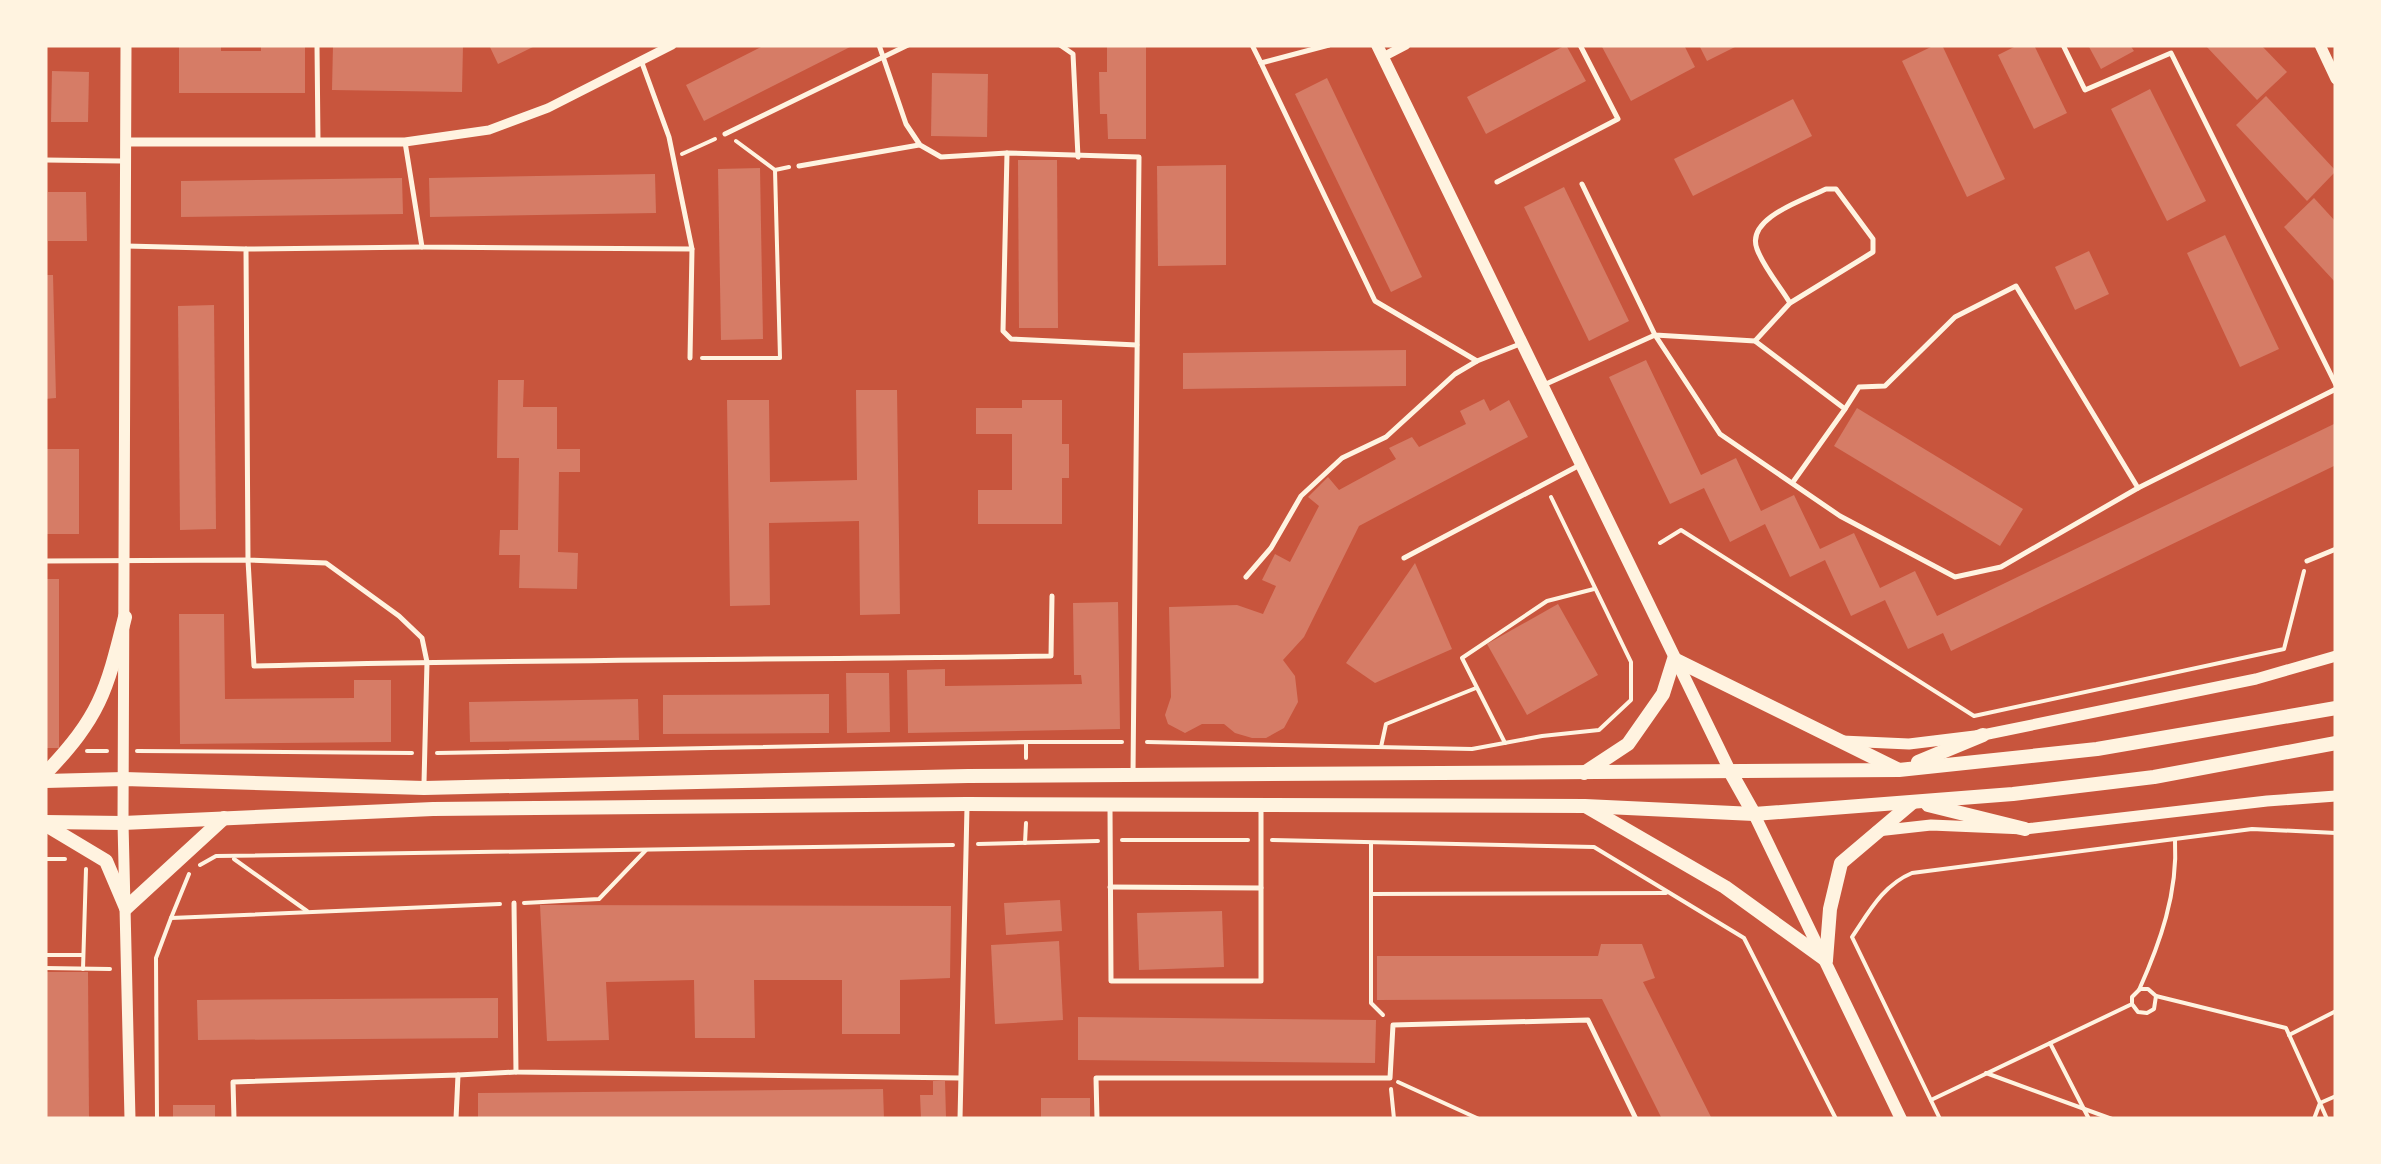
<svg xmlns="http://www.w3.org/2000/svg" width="2381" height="1164" viewBox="0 0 2381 1164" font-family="Lato,sans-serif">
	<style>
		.building { fill: #d67c66 }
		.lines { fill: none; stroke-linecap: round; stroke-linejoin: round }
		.path { stroke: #fff3e0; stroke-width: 4 }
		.service { stroke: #fff3e0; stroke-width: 5 }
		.minor { stroke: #fff3e0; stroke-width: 9 }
		.tertiary { stroke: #fff3e0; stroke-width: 11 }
		.secondary { stroke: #fff3e0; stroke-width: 12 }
		.primary { stroke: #fff3e0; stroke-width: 14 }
	</style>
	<rect width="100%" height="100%" fill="#c8553d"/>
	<g class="building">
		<polygon points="179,45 221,45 221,51 261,51 261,45 305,45 305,93 179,93"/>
		<polygon points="333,45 463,45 462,92 332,90"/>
		<polygon points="489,45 537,45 498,64"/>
		<polygon points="765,45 854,45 704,121 686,85"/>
		<polygon points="1107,45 1146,45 1146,139 1108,139 1107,114 1100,114 1099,72 1107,72"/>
		<polygon points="1566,45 1586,81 1486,134 1467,97"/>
		<polygon points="1601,45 1684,45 1695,67 1631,101"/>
		<polygon points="1699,45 1739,45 1707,61"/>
		<polygon points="1935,45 1942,45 2005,179 1967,197 1902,61"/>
		<polygon points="2018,45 2034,45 2067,113 2034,129 1998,55"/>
		<polygon points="2088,45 2130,45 2134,51 2101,69"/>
		<polygon points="2205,45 2261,45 2287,72 2257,100"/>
		<polygon points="52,71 89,72 88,122 51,122"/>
		<polygon points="932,73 988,74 987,137 931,136"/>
		<polygon points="1327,78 1422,277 1391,292 1295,94"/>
		<polygon points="2150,89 2206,201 2167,221 2111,109"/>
		<polygon points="2266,96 2336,171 2307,201 2236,125"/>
		<polygon points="1793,99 1812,136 1693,196 1674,159"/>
		<polygon points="1018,160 1057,160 1058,328 1019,328"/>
		<polygon points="1226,165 1226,265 1158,266 1157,166"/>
		<polygon points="760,168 763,339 721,340 718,169"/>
		<polygon points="655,174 656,213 430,217 429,178"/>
		<polygon points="402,178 403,214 181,217 181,181"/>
		<polygon points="1564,187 1629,321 1589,341 1524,207"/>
		<polygon points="48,192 86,192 87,241 48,241"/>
		<polygon points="2314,198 2336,222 2336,283 2284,227"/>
		<polygon points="2225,235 2279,349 2240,367 2187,253"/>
		<polygon points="2089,251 2109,294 2075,310 2055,267"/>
		<polygon points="45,275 53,275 56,398 45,399"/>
		<polygon points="214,305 216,529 180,530 178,306"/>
		<polygon points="1406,350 1406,386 1183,389 1183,353"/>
		<polygon points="1646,360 1701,475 1736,458 1761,511 1794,495 1820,549 1854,533 1880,588 1915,571 1937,616 2336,423 2336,465 1951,651 1943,633 1908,649 1885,600 1851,616 1825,560 1790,577 1765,524 1730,542 1704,488 1670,504 1609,377"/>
		<polygon points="498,380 524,380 523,407 557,407 557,449 580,449 580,472 559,472 558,552 578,553 577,589 519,588 520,555 499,555 500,530 518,530 519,458 497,458"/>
		<polygon points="856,390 897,390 900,614 860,615 859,521 769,523 770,605 730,606 727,400 769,400 770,482 857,480"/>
		<polygon points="1484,399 1490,411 1509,400 1528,437 1359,526 1304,637 1283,660 1295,676 1298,702 1284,728 1266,738 1252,738 1235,733 1224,724 1202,724 1185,733 1168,724 1165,715 1171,697 1169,607 1237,605 1263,614 1276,586 1262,580 1275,554 1290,562 1319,506 1308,497 1328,477 1339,490 1396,459 1389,448 1412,437 1419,447 1466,424 1460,411"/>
		<polygon points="1022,400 1062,400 1062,444 1069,444 1069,478 1062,478 1062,524 978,524 978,490 1012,490 1012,434 976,434 976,408 1022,408"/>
		<polygon points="1857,408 2023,509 2000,546 1834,446"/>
		<rect x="45" y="449" width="34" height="85"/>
		<polygon points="1415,563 1452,649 1375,683 1346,663"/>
		<rect x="45" y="579" width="14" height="169"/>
		<polygon points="1118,602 1120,729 908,733 907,670 945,669 945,686 1082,684 1081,675 1074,675 1073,603"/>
		<polygon points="1558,604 1598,675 1527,715 1487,644"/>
		<polygon points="179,614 224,614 225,699 354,698 354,680 391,680 391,742 180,744"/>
		<polygon points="846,673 889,673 890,732 847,733"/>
		<polygon points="829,694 829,733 663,734 663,695"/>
		<polygon points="638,699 639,740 470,742 469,702"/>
		<polygon points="1060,900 1062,931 1006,935 1004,903"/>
		<polygon points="540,905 951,906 950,978 900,980 900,1034 842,1034 842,980 754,980 755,1038 695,1038 694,980 606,982 609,1040 547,1041"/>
		<polygon points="1222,911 1224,967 1139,970 1137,913"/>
		<polygon points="1059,941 1063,1020 995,1024 991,945"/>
		<polygon points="1601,944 1642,944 1655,978 1643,982 1712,1119 1662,1119 1602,999 1377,1000 1377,956 1598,956"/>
		<polygon points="45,972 88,972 89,1119 45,1119"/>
		<polygon points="498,998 498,1038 198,1040 197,1000"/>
		<polygon points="1078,1017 1376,1020 1375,1063 1078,1060"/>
		<polygon points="933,1081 945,1081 946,1117 921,1118 920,1095 933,1095"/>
		<polygon points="883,1089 884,1119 478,1119 478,1093"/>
		<rect x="1041" y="1098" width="49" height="21"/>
		<rect x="173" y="1105" width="42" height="14"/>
	</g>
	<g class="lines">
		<g class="path">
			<polyline points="736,141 775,170"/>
			<polyline points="682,154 715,139"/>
			<polyline points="702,358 780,358 775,170 789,167"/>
			<polyline points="1660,543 1681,530 1974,716 2284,649 2304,571"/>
			<polyline points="1027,742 1122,742"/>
			<polyline points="1147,742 1472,749 1542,736 1599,730 1631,700 1631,662 1551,497"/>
			<polyline points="1505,743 1462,658 1547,601 1594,589"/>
			<polyline points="1381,747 1386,724 1476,688"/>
			<polyline points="87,751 107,751"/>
			<polyline points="137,751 412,753"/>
			<polyline points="437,753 1026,742 1026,758"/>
			<polyline points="1122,840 1248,840"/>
			<polyline points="1272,840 1594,847 1744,938 1836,1119"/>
			<polyline points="1025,843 1026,823"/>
			<polyline points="978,844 1098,841"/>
			<polyline points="1371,844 1371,1003 1383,1015"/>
			<polyline points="45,859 65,859"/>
			<polyline points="234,859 307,911"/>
			<polyline points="200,865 216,856 953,845"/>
			<polyline points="189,874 171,918 500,904"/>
			<polyline points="1371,894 1666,893"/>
			<polyline points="524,903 599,899 646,850"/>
			<polyline points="45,955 83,955"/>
			<polyline points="45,968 110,969"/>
			<polyline points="83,969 86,869"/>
			<path d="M 2139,990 C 2160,943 2178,893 2175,840"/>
			<polyline points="2156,996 2286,1028 2320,1103 2314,1119"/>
			<polyline points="2289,1035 2336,1011"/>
			<polyline points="2050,1043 2089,1119"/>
			<polyline points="1986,1073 2112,1119"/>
			<polyline points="1398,1082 1479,1119"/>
			<polyline points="1391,1089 1394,1119"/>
			<polyline points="1931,1100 2132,1004 2132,997 2140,989 2148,989 2156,996 2154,1009 2147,1013 2138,1012 2132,1004"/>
			<polyline points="157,1119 156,958 171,918"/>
			<path d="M 1940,1119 L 1852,937 C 1869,912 1883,885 1912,873 L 2252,829 L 2336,833"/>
			<polyline points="2327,1119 2320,1103 2336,1096"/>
		</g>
		<g class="service">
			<polyline points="317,45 318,141"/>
			<polyline points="879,45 906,124 920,145 941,157 1007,153 1139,157 1133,774"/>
			<polyline points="1060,45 1073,54 1078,157"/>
			<polyline points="1252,45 1261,63"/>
			<polyline points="1329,45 1261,63 1375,301 1477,361"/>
			<polyline points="2063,45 2085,90 2171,53 2336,385"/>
			<polyline points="642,63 669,137 692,249 690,358"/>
			<polyline points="725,134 908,45"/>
			<polyline points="405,142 422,247 692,249"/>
			<polyline points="1007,153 1003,331 1011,339 1137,345"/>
			<polyline points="45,160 122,161"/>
			<polyline points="799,166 919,145"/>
			<polyline points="1497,182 1618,119 1580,45"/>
			<polyline points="1582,184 1655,335 1755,341 1845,409 1793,482"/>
			<polyline points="126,246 246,249 248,560 326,563 399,616 422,638 427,662 424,783"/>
			<polyline points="246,249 422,247"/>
			<path d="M 1755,341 L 1790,303 L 1873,252 L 1873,239 L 1836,189 L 1826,189 C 1804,200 1745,218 1757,249 C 1764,268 1780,286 1790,303"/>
			<polyline points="1546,384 1655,335 1720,434 1840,516 1955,577 2001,567 2138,488 2336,389"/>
			<polyline points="1845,409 1859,387 1885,386 1955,317 2016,286 2138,488"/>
			<polyline points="1404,558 1578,466"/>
			<path d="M 45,561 L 248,560 L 254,666 C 519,659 785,660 1051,656 L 1052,596"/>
			<polyline points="2307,561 2336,549"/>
			<polyline points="1246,577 1271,548 1301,496 1342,458 1386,437 1455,374 1477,361 1520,344"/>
			<polyline points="1110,808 1111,981 1261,981 1261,806"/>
			<polyline points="1110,887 1261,888"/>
			<polyline points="514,903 516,1072 960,1078"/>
			<polyline points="458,1075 516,1072"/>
			<polyline points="234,1119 233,1082 458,1075 456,1119"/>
			<polyline points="960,1119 967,807"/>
			<polyline points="1097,1119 1096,1078 1390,1078 1393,1025 1588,1020 1636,1119"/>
		</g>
		<g class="minor">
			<polyline points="1383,57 1406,45"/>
			<polyline points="126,142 405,142 489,130 548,108 672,45"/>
		</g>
		<g class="tertiary">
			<polyline points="126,45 123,823 130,1119"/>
			<polyline points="2320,45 2336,79"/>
			<polyline points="1842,741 1909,744 1983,735 2256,679 2336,656"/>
			<polyline points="1877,831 1931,825 2025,829 2267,801 2336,796"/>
		</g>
		<g class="secondary">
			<polyline points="1377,45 1731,773"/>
			<polyline points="1754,814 1901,1119"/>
		</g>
		<g class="primary">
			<polyline points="1918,762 1983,735"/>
			<polyline points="1584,773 1628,744 1663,694 1674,659 1897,769"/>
			<polyline points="1731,773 1754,814"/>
			<path d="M 45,774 C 100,716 106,693 125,617"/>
			<polyline points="45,781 124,779 424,788 968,776 1899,770 2097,749 2336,708"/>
			<polyline points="1928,805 2025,829"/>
			<polyline points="1587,807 1725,887 1826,960"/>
			<polyline points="45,822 123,823 433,809 967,804 1585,806 1754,814 2013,794 2154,777 2336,743"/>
			<polyline points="46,825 106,861 126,908 224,818"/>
			<polyline points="1826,960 1830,909 1841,863 1913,802"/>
		</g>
	</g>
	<rect width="2381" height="1164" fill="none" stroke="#fff3e0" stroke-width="95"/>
</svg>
